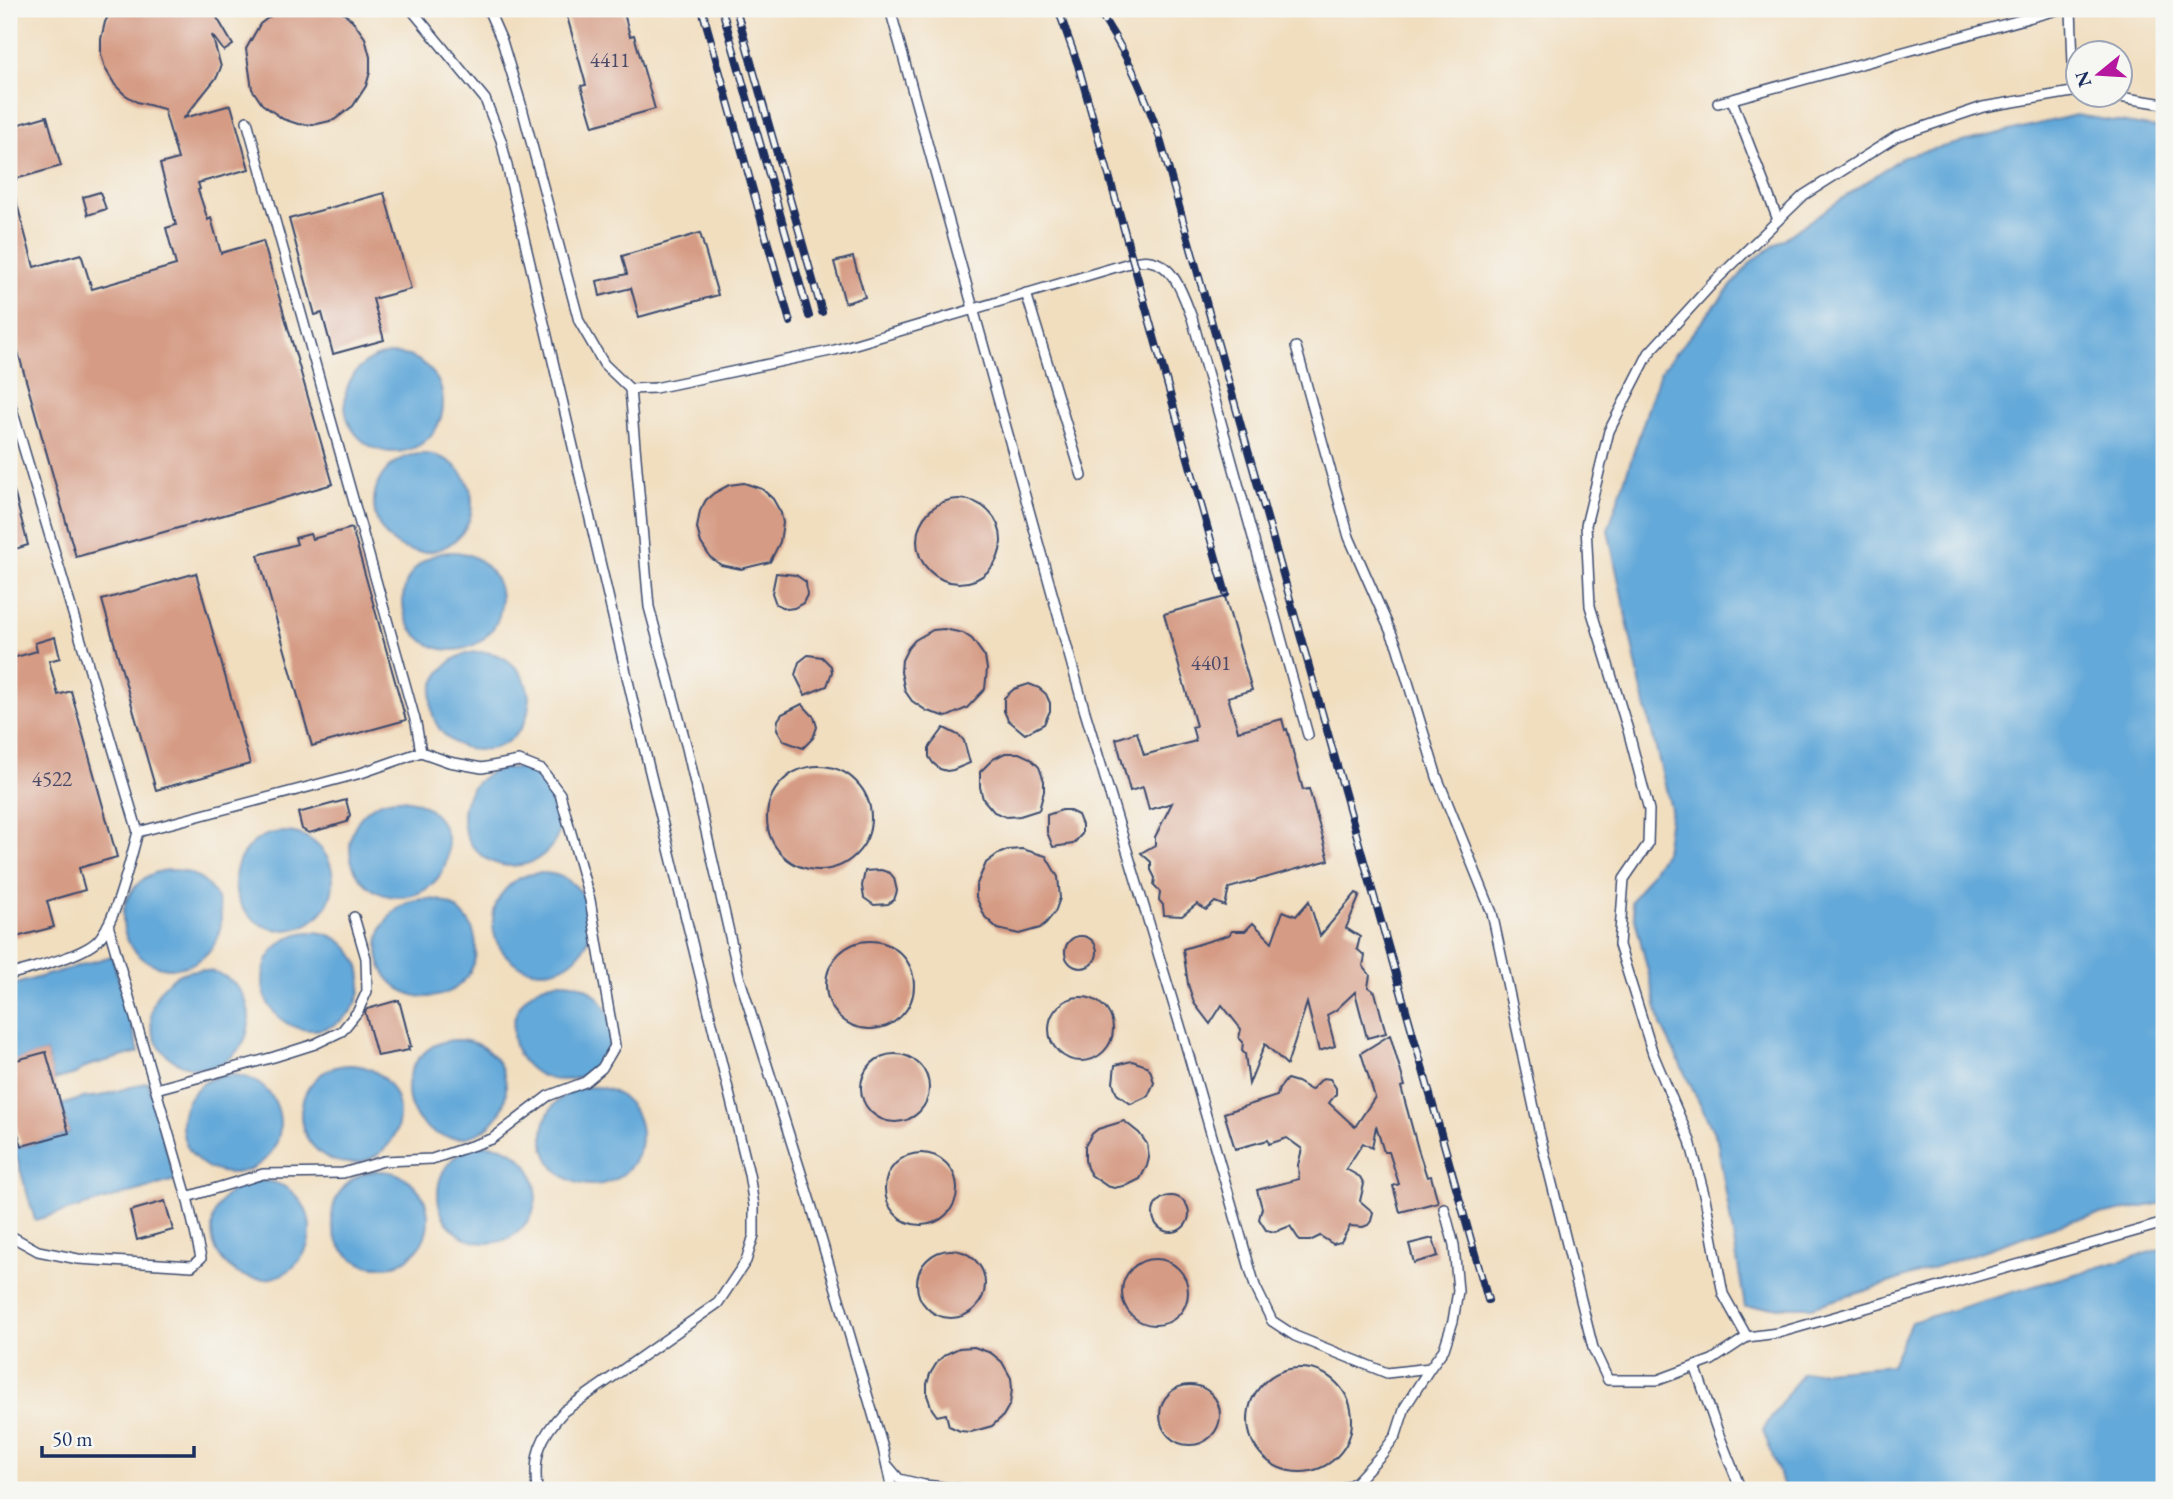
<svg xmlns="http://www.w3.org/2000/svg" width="2173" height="1499" viewBox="0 0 2173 1499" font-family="'EB Garamond',serif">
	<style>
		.water { fill: #63a9d9; stroke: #3f6c9c; stroke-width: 2 }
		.building { fill: #d59b84 }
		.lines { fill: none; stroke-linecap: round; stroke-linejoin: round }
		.service-casing { stroke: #3b496d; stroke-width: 12 }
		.service { stroke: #fff; stroke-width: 9 }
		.rail-casing { stroke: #1b2f5e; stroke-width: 8 }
		.rail { stroke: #f6f6f2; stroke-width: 5; stroke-dasharray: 16; stroke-linecap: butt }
		.labels { text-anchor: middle; stroke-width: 5; stroke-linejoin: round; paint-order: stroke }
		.number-label { font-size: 21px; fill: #4a4a68 }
	</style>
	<rect width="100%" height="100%" fill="#f6f6f2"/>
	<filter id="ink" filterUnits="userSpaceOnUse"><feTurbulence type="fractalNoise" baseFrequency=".0143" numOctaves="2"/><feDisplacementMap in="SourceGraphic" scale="14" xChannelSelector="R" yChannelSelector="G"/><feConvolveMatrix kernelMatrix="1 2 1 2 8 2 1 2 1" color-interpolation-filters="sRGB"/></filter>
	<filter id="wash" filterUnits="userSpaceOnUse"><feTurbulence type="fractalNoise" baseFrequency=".00686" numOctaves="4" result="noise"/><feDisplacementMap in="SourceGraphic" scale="28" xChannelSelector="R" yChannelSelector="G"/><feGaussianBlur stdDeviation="1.57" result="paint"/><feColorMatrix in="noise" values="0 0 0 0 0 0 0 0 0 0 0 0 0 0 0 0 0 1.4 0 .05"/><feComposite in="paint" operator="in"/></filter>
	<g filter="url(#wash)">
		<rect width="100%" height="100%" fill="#f1debf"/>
		<g class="water">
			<polygon points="2076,115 2164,129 2164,1203 2073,1220 1865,1291 1811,1307 1745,1307 1717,1139 1661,1025 1631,902 1665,852 1671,809 1642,692 1608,530 1660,372 1752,261 1904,156"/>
			<circle cx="394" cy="403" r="49"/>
			<circle cx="423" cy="503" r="49"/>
			<circle cx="452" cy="601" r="49"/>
			<circle cx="480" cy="701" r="49"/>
			<circle cx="512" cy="817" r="49"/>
			<circle cx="399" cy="848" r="49"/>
			<circle cx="284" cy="881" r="49"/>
			<circle cx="172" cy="919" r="49"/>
			<circle cx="542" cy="922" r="49"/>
			<circle cx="427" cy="948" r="49"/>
			<circle cx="312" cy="981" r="49"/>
			<polygon points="112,956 139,1052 88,1066 75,1074 54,1080 46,1052 9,1063 9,986"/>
			<circle cx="200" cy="1019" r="49"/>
			<circle cx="562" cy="1031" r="49"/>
			<circle cx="457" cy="1089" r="49"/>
			<circle cx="350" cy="1114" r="49"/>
			<circle cx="231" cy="1124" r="49"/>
			<polygon points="148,1082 175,1180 35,1220 14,1148 69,1133 61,1105 83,1098 100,1096"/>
			<circle cx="592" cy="1136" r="49"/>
			<circle cx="487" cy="1194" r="49"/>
			<circle cx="380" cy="1219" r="48"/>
			<circle cx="261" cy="1230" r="49"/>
			<polygon points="2164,1248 2164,1490 1785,1490 1763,1430 1802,1373 1891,1365 1911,1322"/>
		</g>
		<g id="blocks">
			<g class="building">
				<polygon points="112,9 212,9 233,45 224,51 212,35 221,67 217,77 184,118 231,105 249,169 198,183 200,189 198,190 208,220 211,218 221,253 263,241 333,484 76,557 9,320 9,313 17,311 9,285 9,193 14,193 34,267 81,254 92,289 176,265 166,228 176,225 160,164 178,159 164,109 137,102 124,94 115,85 105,68 101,54 101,39 105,22"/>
				<polygon points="280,9 338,9 352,20 365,38 370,57 370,72 366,86 353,106 334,120 313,125 298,124 283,119 262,104 252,89 246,49 260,24"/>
				<polygon points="565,9 623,9 630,36 634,35 655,109 593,126 581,86 586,85"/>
				<polygon points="47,116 61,166 9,181 9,127"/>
				<polygon points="100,192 106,209 88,215 83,197"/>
				<polygon points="384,193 411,289 373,299 384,340 333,354 322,313 315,315 289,219"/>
				<polygon points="700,233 718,295 639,317 631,288 600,296 597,281 627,274 622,256"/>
				<polygon points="853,257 865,297 845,303 834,262"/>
				<polygon points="744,483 762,489 773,499 781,513 783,523 780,542 770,562 741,569 721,565 710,557 701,543 697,528 700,511 706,500 714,493 729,485"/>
				<polygon points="14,491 28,545 9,551 9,492"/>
				<circle cx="959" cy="541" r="42"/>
				<polygon points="352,528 406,720 312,746 258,555 297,544 295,538 310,534 312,539"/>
				<polygon points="196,573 250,764 156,790 102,600"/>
				<polygon points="776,573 796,575 806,582 807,595 803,603 794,608 787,609 776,604 772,593"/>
				<polygon points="1225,597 1252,690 1228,697 1238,731 1282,719 1285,730 1287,729 1303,790 1309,789 1329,860 1229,888 1225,906 1215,902 1206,910 1197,904 1182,916 1164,915 1163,905 1159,900 1160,892 1154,885 1155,878 1151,870 1151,862 1141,853 1155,845 1155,837 1172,803 1149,810 1143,787 1130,791 1116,739 1137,732 1144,755 1196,741 1192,727 1196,726 1164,614"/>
				<polygon points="944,629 963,633 972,639 985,657 987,669 985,689 967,708 947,717 927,711 912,701 905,691 901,672 902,660 908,648 915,640 933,630"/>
				<polygon points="55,637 60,658 49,661 58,695 71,691 117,857 79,868 85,890 47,901 54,927 9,939 9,659 37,651 35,643"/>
				<polygon points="808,655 822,657 831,666 832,672 827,686 805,695 795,675 799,662"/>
				<polygon points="1029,684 1039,688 1046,694 1050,703 1050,711 1044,724 1025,734 1008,720 1004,711 1004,698 1014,689"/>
				<polygon points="802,704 814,717 817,727 813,738 803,748 784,741 777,729 778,720 782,714"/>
				<polygon points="944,728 960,736 964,741 970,763 953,770 947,771 940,769 933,763 929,757 929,748"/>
				<polygon points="1005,753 1019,753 1030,758 1039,767 1044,781 1044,791 1039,810 1020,816 1006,817 994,812 983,799 980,787 980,772 993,759"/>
				<circle cx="819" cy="818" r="52"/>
				<polygon points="346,800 350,815 347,822 309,833 302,829 298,813"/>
				<polygon points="1062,810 1068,810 1078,815 1082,825 1082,834 1073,844 1053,847 1047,832 1047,815"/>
				<polygon points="1022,849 1046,856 1058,877 1060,898 1055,912 1046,923 1040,928 1019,934 998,929 985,917 976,897 976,886 986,863 998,854 1008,850"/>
				<polygon points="881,870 890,873 894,878 897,891 894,900 888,904 874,905 864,898 862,886 865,871"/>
				<polygon points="1356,893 1360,895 1346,928 1360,937 1357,949 1365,956 1363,966 1370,975 1368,987 1375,992 1386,1033 1367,1038 1355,992 1336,1010 1327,1015 1335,1046 1319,1051 1307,1003 1287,1065 1265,1044 1249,1084 1245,1054 1242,1051 1243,1042 1239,1038 1241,1029 1222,1005 1210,1024 1194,1003 1188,984 1183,949 1229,935 1232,931 1245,931 1253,923 1272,942 1283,911 1296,916 1309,901 1320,936"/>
				<circle cx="1081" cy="952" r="16"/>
				<circle cx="870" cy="985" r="44"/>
				<circle cx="1081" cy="1029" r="32"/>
				<polygon points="399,1000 411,1046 408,1047 409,1050 377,1056 365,1012 367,1009"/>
				<polygon points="1390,1035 1405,1086 1401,1087 1418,1149 1427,1177 1431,1176 1438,1202 1400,1212 1393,1186 1399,1184 1389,1152 1384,1152 1376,1126 1372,1148 1363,1143 1346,1169 1360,1177 1364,1184 1360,1201 1373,1212 1371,1221 1368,1225 1363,1227 1350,1226 1341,1242 1333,1244 1320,1236 1310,1241 1300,1241 1290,1226 1275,1232 1266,1230 1259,1219 1262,1208 1257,1190 1299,1179 1298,1165 1302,1149 1287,1138 1269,1144 1268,1140 1235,1149 1224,1113 1277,1096 1279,1089 1287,1079 1297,1082 1311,1090 1323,1078 1330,1079 1336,1088 1336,1094 1329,1103 1355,1127 1375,1097 1361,1053"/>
				<polygon points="46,1052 69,1133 22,1146 9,1106 9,1062"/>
				<circle cx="895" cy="1088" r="34"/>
				<polygon points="1132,1061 1147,1066 1151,1072 1154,1083 1148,1096 1131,1104 1117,1094 1113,1083 1115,1065"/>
				<polygon points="1124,1121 1139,1133 1147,1144 1149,1158 1147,1166 1140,1179 1128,1185 1114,1188 1107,1186 1091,1175 1087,1168 1085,1160 1085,1146 1092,1134 1098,1129"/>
				<circle cx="921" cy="1189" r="36"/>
				<circle cx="1171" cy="1214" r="18"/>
				<polygon points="165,1201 173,1230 137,1240 130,1211"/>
				<polygon points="1433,1238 1438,1256 1414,1263 1409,1244"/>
				<circle cx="951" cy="1284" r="34"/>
				<circle cx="1155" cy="1292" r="33"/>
				<polygon points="974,1347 991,1353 1002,1362 1011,1378 1012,1389 1010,1404 1003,1416 992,1426 971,1432 960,1431 949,1426 946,1414 937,1416 932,1409 927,1395 927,1384 930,1374 938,1361 946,1354 959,1348"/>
				<circle cx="1300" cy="1420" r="52"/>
				<circle cx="1190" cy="1415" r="30"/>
			</g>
		</g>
	</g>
	<g filter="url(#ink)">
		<use href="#blocks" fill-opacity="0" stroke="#3b496d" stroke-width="2"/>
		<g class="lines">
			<g class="service-casing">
				<g id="service">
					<path d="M 411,9 L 485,99 L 501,140 L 637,719 L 749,1174 L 754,1206 L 754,1235 L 746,1261 L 718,1303 L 564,1411 C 540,1437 533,1455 537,1490"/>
					<path d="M 488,9 L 502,41 L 521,104 L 579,321 L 604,364 L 630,389 L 655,388 L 835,350 L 1133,262 C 1138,261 1145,260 1150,261 C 1175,265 1184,298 1192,318 L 1308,735"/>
					<polyline points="890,9 1085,712 1182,1032 1255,1286 1272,1321 1295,1336 1387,1373 1430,1368 1444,1349 1453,1321 1458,1291 1454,1245 1444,1208"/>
					<polyline points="2071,9 2074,91"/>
					<polyline points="2078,91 1983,107 1897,136 1804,195 1713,283 1649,353 1609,431 1586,525 1590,606 1628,730 1649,810 1648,844 1624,879 1619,945 1653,1054 1690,1141 1705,1198 1723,1294 1747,1337 1778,1333 2164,1223"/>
					<polyline points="2100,94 2164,104"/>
					<polyline points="1732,100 1778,220"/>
					<polyline points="1718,103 2061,9"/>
					<polyline points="247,121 416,723 421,752"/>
					<polyline points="1026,293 1082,476"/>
					<polyline points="1296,347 1349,537 1397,646 1437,777 1492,913 1541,1140 1593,1348 1608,1380 1658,1380 1712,1360 1747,1337"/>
					<polyline points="630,389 649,607 687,748 739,976 813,1211 883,1448 892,1490"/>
					<polyline points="9,399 138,832 361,773 421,752 449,762 482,768 519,761 542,770 560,794 590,900 615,1046 602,1068 585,1082 548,1096 492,1139 432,1159 384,1161 343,1173 263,1174 187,1197 201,1258 192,1266 78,1259 38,1251 9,1235"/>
					<polyline points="108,925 187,1197"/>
					<path d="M 9,975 C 31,968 85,956 99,939 C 117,918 130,860 138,832"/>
					<polyline points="156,1089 274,1057 315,1044 342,1031 358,1011 367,991 366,958 354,917"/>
					<polyline points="1695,1366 1719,1435 1741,1490"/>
					<polyline points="888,1466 899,1479 924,1485 974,1490"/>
					<polyline points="1340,1490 1356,1482 1382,1454 1396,1435 1405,1407 1430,1368"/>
				</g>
			</g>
			<use href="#service" class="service"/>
			<g class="rail-casing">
				<g id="rail">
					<polyline points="702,9 790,322"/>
					<polyline points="722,9 809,316"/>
					<polyline points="736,9 822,312"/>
					<polyline points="1058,9 1078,65 1226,594"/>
					<path d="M 1097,9 C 1125,50 1141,85 1158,132 L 1488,1300"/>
				</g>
			</g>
			<use href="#rail" class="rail"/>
		</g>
	</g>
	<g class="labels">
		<g class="number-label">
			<text x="610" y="67">4411</text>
			<text x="1211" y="670">4401</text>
			<text x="52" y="786">4522</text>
		</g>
	</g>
	<rect width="2173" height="1499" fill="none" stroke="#f6f6f2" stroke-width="35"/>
	<g transform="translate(2099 74) rotate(252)"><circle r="33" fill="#f6f6f2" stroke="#9ea6b7" stroke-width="2"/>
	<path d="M0-5L12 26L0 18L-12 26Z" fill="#b5179e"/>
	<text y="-10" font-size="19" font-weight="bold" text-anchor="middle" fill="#1b2f5e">N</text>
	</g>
	<path d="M42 1446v10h152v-10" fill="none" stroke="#1b2f5e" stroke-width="3.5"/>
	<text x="52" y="1446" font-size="21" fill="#1b2f5e" stroke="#f6f6f2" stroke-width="5" paint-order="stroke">50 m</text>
</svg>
